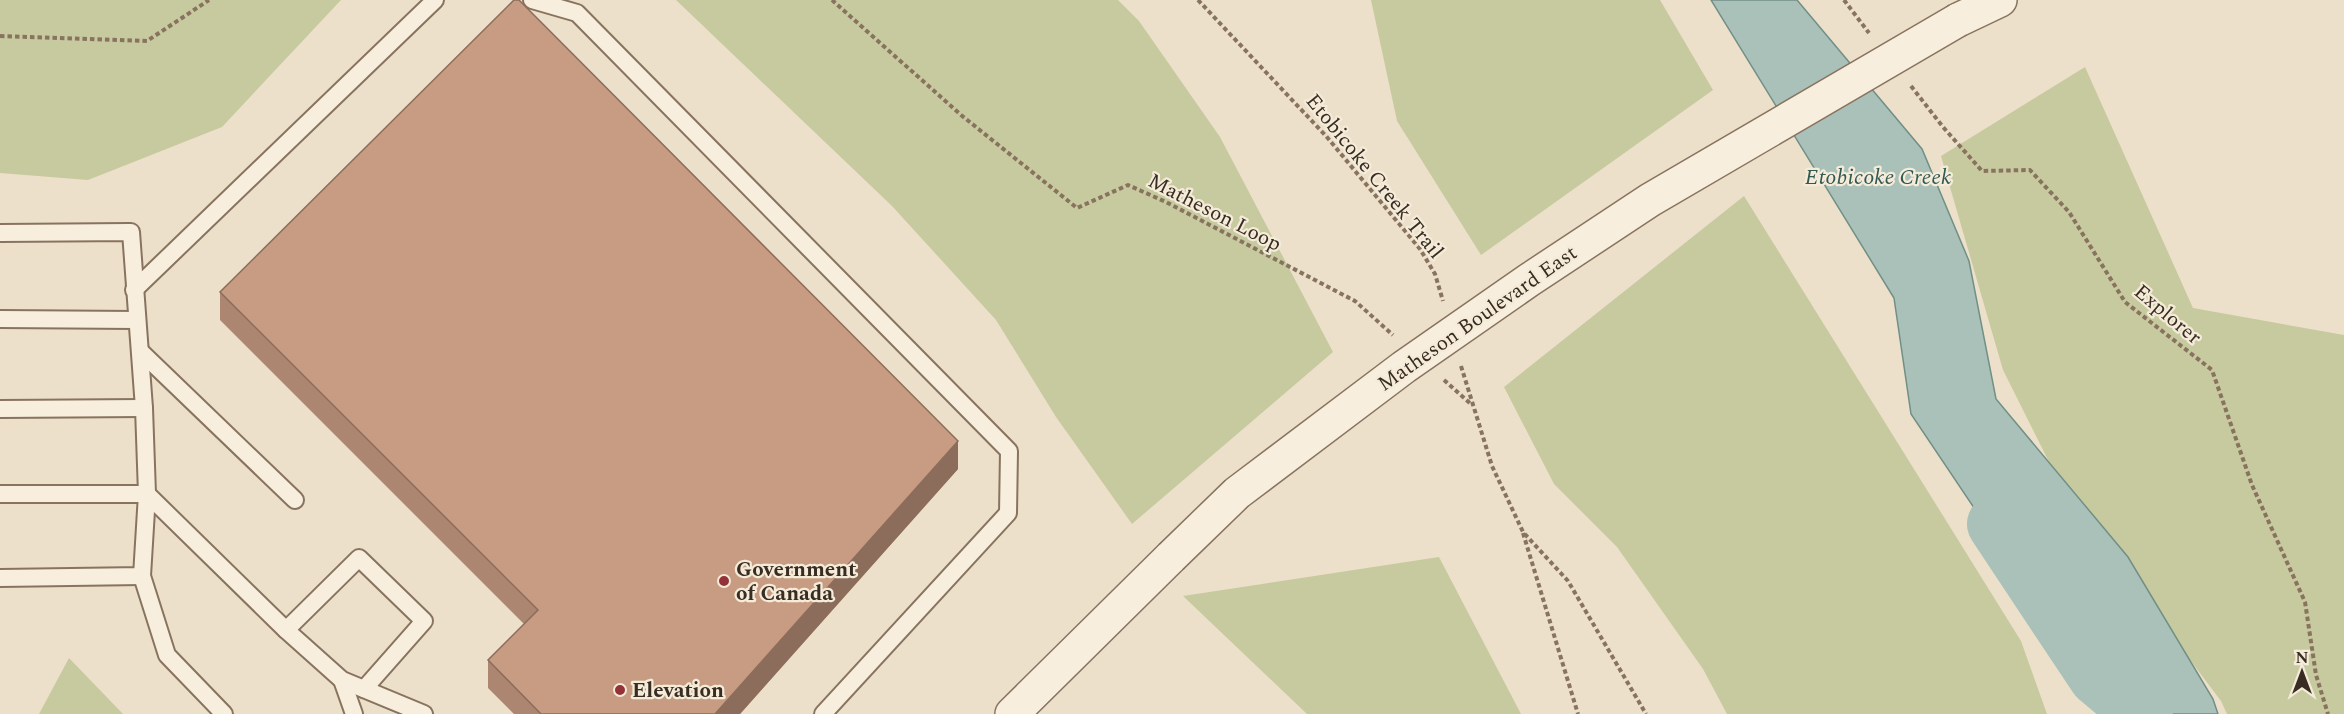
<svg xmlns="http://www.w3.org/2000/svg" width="2344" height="714" viewBox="0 0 2344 714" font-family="Spectral,serif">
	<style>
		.green { fill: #c7ca9e }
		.water { fill: #aac1b9; stroke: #718f86; stroke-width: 1.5 }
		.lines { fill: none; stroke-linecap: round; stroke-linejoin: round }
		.river { stroke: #aac1b9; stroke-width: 60 }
		.service-casing { stroke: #88735f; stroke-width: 20 }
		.tertiary-casing { stroke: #88735f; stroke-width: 36 }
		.path { stroke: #88735f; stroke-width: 4; stroke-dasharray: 4.5 3; stroke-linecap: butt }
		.service { stroke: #f7eedd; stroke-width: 16 }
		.tertiary { stroke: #f7eedd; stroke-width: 33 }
		.tertiary-bridge-casing { stroke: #88735f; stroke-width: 36; stroke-linecap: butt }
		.tertiary-bridge { stroke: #f7eedd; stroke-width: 33 }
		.wall { fill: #ac8670 }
		.shaded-wall { fill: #8c6d5b }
		.building { fill: #c89c82; stroke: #8c6d5b; stroke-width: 1.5 }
		.poi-dot { fill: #933338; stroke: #f4ebd9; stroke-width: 2 }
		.labels { text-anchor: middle; stroke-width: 4.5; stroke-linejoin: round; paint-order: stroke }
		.street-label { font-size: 21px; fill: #392c22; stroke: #f4ebd9 }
		.poi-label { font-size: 21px; font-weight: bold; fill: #392c22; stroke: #f4ebd9; text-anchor: start }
		.water-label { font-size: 22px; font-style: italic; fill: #325854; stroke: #f4ebd9 }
	</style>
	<rect width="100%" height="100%" fill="#ece0ca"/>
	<g class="green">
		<polygon points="0,0 341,0 222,127 88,180 0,173"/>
		<polygon points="676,0 1118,0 1139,21 1220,137 1333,352 1132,524 1056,417 996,320 892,206"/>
		<polygon points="1371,0 1660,0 1713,90 1481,255 1397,121"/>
		<polygon points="2085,67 2193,308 2344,335 2344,714 2227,714 2221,701 2065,494 2003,370 1941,156"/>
		<polygon points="1744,196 2021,641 2047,714 1727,714 1703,669 1617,547 1554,484 1504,387"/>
		<polygon points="1439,557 1521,714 1307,714 1183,596"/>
		<polygon points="69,658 123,714 39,714"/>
	</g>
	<polygon class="water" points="1711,0 1797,0 1922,149 1969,261 1996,399 2128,557 2213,699 2218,714 2157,714 2003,551 1911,414 1894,298"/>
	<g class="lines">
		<polyline class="river" points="1997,524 2098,676 2143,714"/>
		<g class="service-casing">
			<g id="service">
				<polyline points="532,0 577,13 1009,451 1008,513 823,714"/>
				<polyline points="0,233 131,232 144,408 147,494 142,576 0,578"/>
				<polyline points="134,290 435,0"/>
				<polyline points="0,319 136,320"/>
				<polyline points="140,351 295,500"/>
				<polyline points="0,409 144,408"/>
				<polyline points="0,494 147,494 286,630 342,680 424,714"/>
				<polyline points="142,576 167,655 224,714"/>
				<polyline points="286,630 359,558 424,621 364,689"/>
				<polyline points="342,680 354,714"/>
			</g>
		</g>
		<g class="tertiary-casing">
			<g id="tertiary">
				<polyline points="1958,20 2000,0"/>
				<polyline points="1012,714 1171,557"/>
			</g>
		</g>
		<g class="path">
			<polyline points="832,0 961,115 1077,208 1128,185 1166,202 1355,301 1393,335"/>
			<polyline points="1198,0 1326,136 1420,249 1435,274 1443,301"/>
			<polyline points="1844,0 1869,33"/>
			<polyline points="0,36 147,41 209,0"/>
			<polyline points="1911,86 1943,127 1982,171 2030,170 2069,212 2125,302 2212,370 2252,485 2305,602 2316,675 2328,714"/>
			<polyline points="1461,366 1492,466 1523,532 1568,581 1646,714"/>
			<polyline points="1444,380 1472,405"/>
			<polyline points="1523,533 1578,714"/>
		</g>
		<use href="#service" class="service"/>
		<use href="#tertiary" class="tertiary"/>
		<g class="tertiary-bridge-casing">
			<polyline id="tertiary-bridge" points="1171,557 1237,493 1404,367 1529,280 1650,200 1958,20"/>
		</g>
		<use href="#tertiary-bridge" class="tertiary-bridge"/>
	</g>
	<polygon class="wall" points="220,292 958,469 740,714 514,714 488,688 488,660 524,624 220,320"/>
	<polygon class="shaded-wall" points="958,441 958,469 740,714 715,714"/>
	<polygon class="building" points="514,0 519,0 958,441 715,714 541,714 488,660 538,610 220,292"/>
	<g class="poi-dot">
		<circle cx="724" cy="581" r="6"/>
		<circle cx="620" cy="690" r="6"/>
	</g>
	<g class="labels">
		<g class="street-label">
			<text transform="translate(1375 176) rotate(51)" y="7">Etobicoke Creek Trail</text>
			<text transform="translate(1215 212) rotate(27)" y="7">Matheson Loop</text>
			<text transform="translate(2168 314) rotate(40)" y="7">Explorer</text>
			<text transform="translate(1477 318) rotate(-35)" y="7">Matheson Boulevard East</text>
		</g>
		<g class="poi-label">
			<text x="736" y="576">Government<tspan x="736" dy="24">of Canada</tspan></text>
			<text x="632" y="697">Elevation</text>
		</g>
		<g class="water-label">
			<text x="1878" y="184">Etobicoke Creek</text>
		</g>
	</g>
	<g transform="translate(2302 672)" stroke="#f4ebd9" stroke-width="4.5" paint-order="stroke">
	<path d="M0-4.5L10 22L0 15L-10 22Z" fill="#392c22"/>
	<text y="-9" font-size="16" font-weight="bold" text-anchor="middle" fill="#392c22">N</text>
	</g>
</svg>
